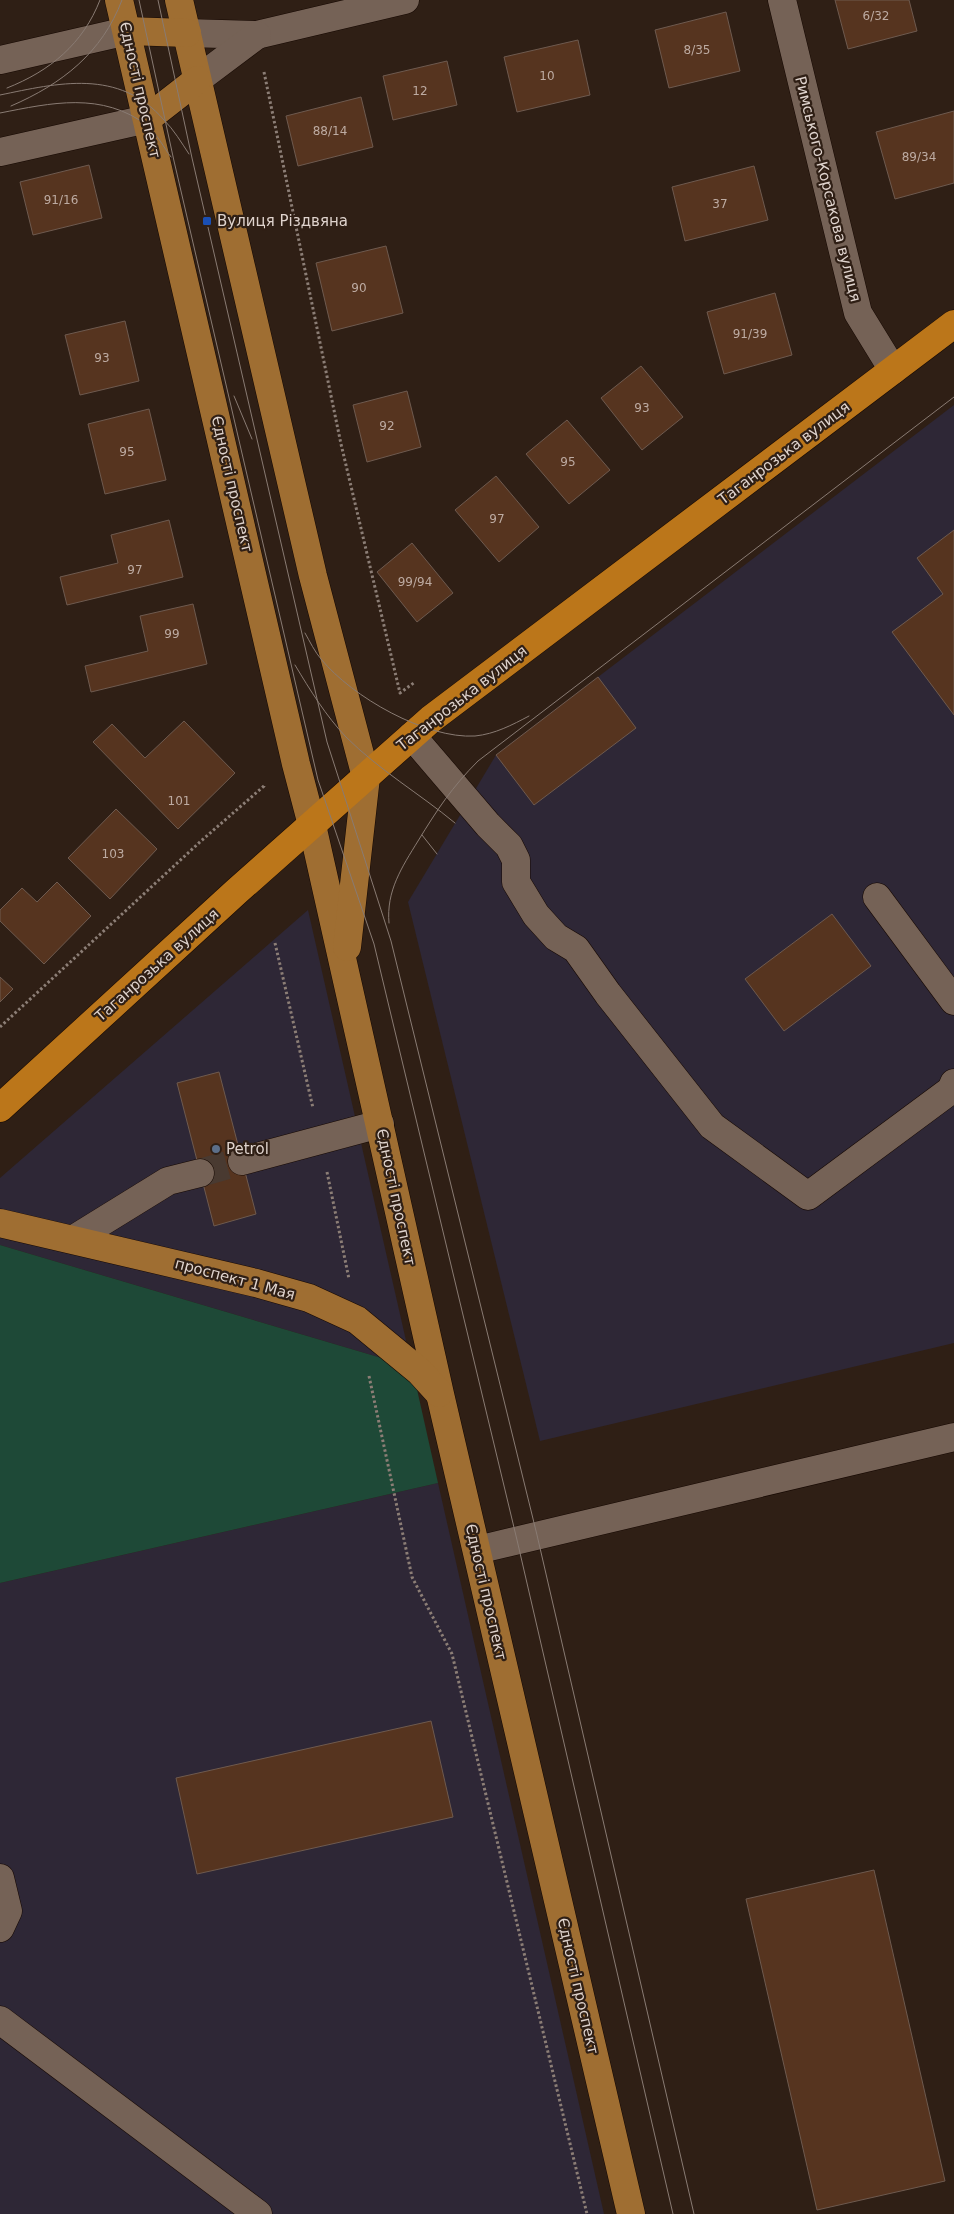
<svg xmlns="http://www.w3.org/2000/svg" width="954" height="2214" viewBox="0 0 954 2214" font-family="'DejaVu Sans',sans-serif">
	<style>
		.industrial { fill: #2e2736 }
		.green { fill: #1e4937 }
		.building { fill: #56341f; stroke: #6e5a4f }
		.lines { fill: none; stroke-linecap: round; stroke-linejoin: round }
		.minor-tunnel { stroke: #493a31; stroke-width: 28; stroke-dasharray: 28 14; stroke-linecap: butt }
		.minor-casing { stroke: #160802; stroke-width: 29 }
		.major-casing { stroke: #160802; stroke-width: 29 }
		.highway-casing { stroke: #160802; stroke-width: 29 }
		.path { stroke: #8c7e76; stroke-width: 3; stroke-dasharray: 2.5 2.5; stroke-linecap: butt }
		.minor { stroke: #756256; stroke-width: 28 }
		.major { stroke: #9f6e32; stroke-width: 28 }
		.highway { stroke: #bb761a; stroke-width: 28 }
		.tram { stroke: #897b73; stroke-width: 1 }
		.transit-dot { fill: #1a4fb4; stroke: #2f1f15; stroke-width: 2 }
		.service-dot { fill: #5c6f8a; stroke: #2f1f15; stroke-width: 2 }
		.labels { text-anchor: middle; stroke-width: 4.5; stroke-linejoin: round; paint-order: stroke }
		.number-label { font-size: 12px; fill: #bdaba2 }
		.street-label { font-size: 15px; fill: #dfd3cd; stroke: #2f1f15 }
		.poi-label { font-size: 15px; fill: #dfd3cd; stroke: #2f1f15; text-anchor: start }
	</style>
	<rect width="100%" height="100%" fill="#2f1f15"/>
	<g class="industrial">
		<polygon points="954,405 954,1343 540,1441 408,902 496,755"/>
		<polygon points="308,910 412,1367 0,1245 0,1178"/>
		<polygon points="438,1483 604,2214 0,2214 0,1583"/>
	</g>
	<polygon class="green" points="0,1245 412,1367 438,1483 0,1583"/>
	<g class="building">
		<polygon points="835,0 909,0 917,31 848,49"/>
		<polygon points="726,12 740,71 669,88 655,30"/>
		<polygon points="578,40 590,95 517,112 504,57"/>
		<polygon points="447,61 457,105 393,120 383,76"/>
		<polygon points="361,97 373,147 298,166 286,116"/>
		<polygon points="954,111 954,183 895,199 876,132"/>
		<polygon points="89,165 102,218 33,235 20,182"/>
		<polygon points="754,166 768,220 685,241 672,187"/>
		<polygon points="386,246 403,313 332,331 316,263"/>
		<polygon points="775,293 792,355 724,374 707,312"/>
		<polygon points="125,321 139,381 80,395 65,335"/>
		<polygon points="641,366 683,417 642,450 601,398"/>
		<polygon points="407,391 421,447 367,462 353,405"/>
		<polygon points="149,409 166,480 105,494 88,424"/>
		<polygon points="567,420 610,470 569,504 526,454"/>
		<polygon points="496,476 539,527 499,562 455,510"/>
		<polygon points="169,520 183,577 67,605 60,577 118,563 111,535"/>
		<polygon points="954,530 954,715 892,632 943,594 917,558"/>
		<polygon points="412,543 453,593 417,622 377,572"/>
		<polygon points="193,604 207,664 91,692 85,666 148,651 140,616"/>
		<polygon points="598,677 636,728 534,805 496,755"/>
		<polygon points="184,721 235,773 178,829 93,742 112,724 145,758"/>
		<polygon points="116,809 157,849 110,899 68,858"/>
		<polygon points="57,882 91,916 44,964 0,921 0,910 22,888 37,902"/>
		<polygon points="832,914 871,966 784,1031 745,979"/>
		<polygon points="0,977 13,989 0,1002"/>
		<polygon points="219,1072 256,1214 214,1226 177,1083"/>
		<polygon points="431,1721 453,1817 197,1874 176,1778"/>
		<polygon points="874,1870 945,2181 817,2210 746,1899"/>
	</g>
	<g class="lines">
		<polyline class="minor-tunnel" points="200,1173 242,1161"/>
		<g class="minor-casing">
			<g id="minor">
				<polyline points="782,0 858,313 893,370"/>
				<polyline points="187,33 257,35 405,0"/>
				<polyline points="0,60 127,31"/>
				<polyline points="197,80 257,35"/>
				<polyline points="0,152 147,119"/>
				<polyline points="412,736 488,825 509,846 516,860 516,882 536,915 556,937 576,949 608,994 712,1126 808,1196 951,1090 954,1083"/>
				<polyline points="877,897 954,1001"/>
				<polyline points="242,1161 380,1124"/>
				<polyline points="74,1239 168,1181 200,1173"/>
				<polyline points="477,1550 954,1437"/>
				<polyline points="0,1878 8,1911 0,1928"/>
				<polyline points="0,2020 258,2214"/>
			</g>
		</g>
		<g class="major-casing">
			<g id="major">
				<polyline points="119,0 296,764 312,825 440,1394 631,2214"/>
				<polyline points="179,0 313,576 366,777 347,947"/>
				<polyline points="127,31 187,33"/>
				<polyline points="147,119 197,80"/>
				<polyline points="0,1223 256,1283 309,1298 357,1320 420,1372 439,1393"/>
			</g>
		</g>
		<g class="highway-casing">
			<polyline id="highway" points="0,1108 237,891 431,719 954,324"/>
		</g>
		<g class="path">
			<polyline points="264,72 341,444 400,693 415,682"/>
			<polyline points="275,943 313,1108"/>
			<polyline points="0,1027 201,841 264,786 264,784"/>
			<polyline points="327,1172 349,1279"/>
			<polyline points="369,1376 412,1577 452,1654 587,2214"/>
		</g>
		<use href="#minor" class="minor"/>
		<use href="#major" class="major"/>
		<use href="#highway" class="highway"/>
		<g class="tram">
			<polyline points="139,0 174,161 318,780 374,944 517,1540 673,2214"/>
			<polyline points="158,0 192,158 327,742 391,941 537,1535 694,2214"/>
			<path d="M 7,88 C 50,71 83,44 100,0"/>
			<path d="M 0,95 C 58,83 119,68 164,120 C 174,130 181,142 189,154"/>
			<path d="M 11,106 C 62,84 102,53 122,0"/>
			<path d="M 0,113 C 51,103 102,91 148,126 C 157,134 164,148 171,157"/>
			<polyline points="234,396 252,439"/>
			<path d="M 305,633 C 310,642 315,652 321,659 C 352,697 426,739 475,736 C 495,734 512,725 529,716"/>
			<path d="M 295,665 C 310,690 326,716 346,737 C 379,770 420,794 455,823"/>
			<polyline points="422,835 437,854"/>
			<path d="M 389,923 C 386,891 402,867 418,841 C 437,810 452,787 478,761 L 954,397"/>
		</g>
	</g>
	<rect class="transit-dot" x="202" y="216" width="10" height="10" rx="2.5"/>
	<circle class="service-dot" cx="216" cy="1149" r="5"/>
	<g class="labels">
		<g class="number-label">
			<text x="876" y="20">6/32</text>
			<text x="697" y="54">8/35</text>
			<text x="547" y="80">10</text>
			<text x="420" y="95">12</text>
			<text x="330" y="135">88/14</text>
			<text x="919" y="161">89/34</text>
			<text x="61" y="204">91/16</text>
			<text x="720" y="208">37</text>
			<text x="359" y="292">90</text>
			<text x="750" y="338">91/39</text>
			<text x="102" y="362">93</text>
			<text x="642" y="412">93</text>
			<text x="387" y="430">92</text>
			<text x="127" y="456">95</text>
			<text x="568" y="466">95</text>
			<text x="497" y="523">97</text>
			<text x="135" y="574">97</text>
			<text x="415" y="586">99/94</text>
			<text x="172" y="638">99</text>
			<text x="179" y="805">101</text>
			<text x="113" y="858">103</text>
		</g>
		<g class="street-label">
			<text transform="translate(140 90) rotate(77)" y="5">Єдності проспект</text>
			<text transform="translate(828 189) rotate(76)" y="5">Римського-Корсакова вулиця</text>
			<text transform="translate(784 453) rotate(-37)" y="5">Таганрозька вулиця</text>
			<text transform="translate(232 484) rotate(77)" y="5">Єдності проспект</text>
			<text transform="translate(462 698) rotate(-38)" y="5">Таганрозька вулиця</text>
			<text transform="translate(157 965) rotate(-42)" y="5">Таганрозька вулиця</text>
			<text transform="translate(396 1197) rotate(78)" y="5">Єдності проспект</text>
			<text transform="translate(235 1279) rotate(15)" y="5">проспект 1 Мая</text>
			<text transform="translate(486 1592) rotate(77)" y="5">Єдності проспект</text>
			<text transform="translate(578 1986) rotate(77)" y="5">Єдності проспект</text>
		</g>
		<g class="poi-label">
			<text x="217" y="226">Вулиця Різдвяна</text>
			<text x="226" y="1154">Petrol</text>
		</g>
	</g>
</svg>
